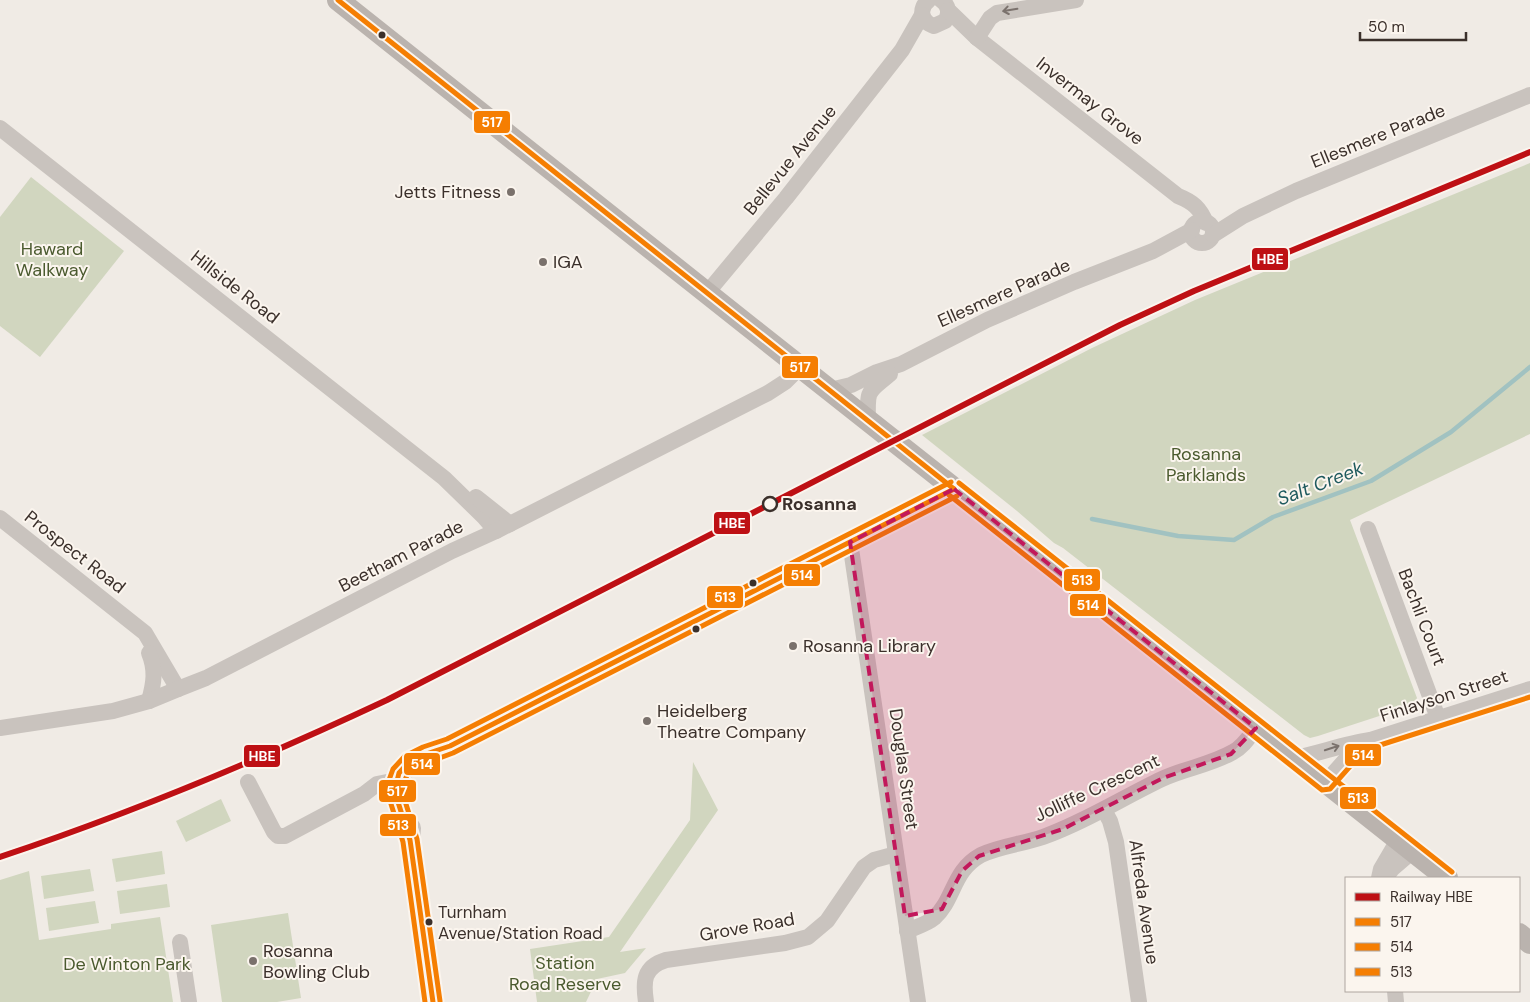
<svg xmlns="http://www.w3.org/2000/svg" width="1530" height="1002" viewBox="0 0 1530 1002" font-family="'DM Sans',sans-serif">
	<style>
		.green { fill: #d1d6bf }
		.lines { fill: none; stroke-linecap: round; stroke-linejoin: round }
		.stream { stroke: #a1c2c1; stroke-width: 4.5 }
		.minor { stroke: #c9c3be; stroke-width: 16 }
		.tertiary { stroke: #c9c3be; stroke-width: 20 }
		.secondary { stroke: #bab3ae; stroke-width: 22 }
		.bus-1-casing { stroke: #fbf5ee; stroke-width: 9 }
		.bus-2-casing { stroke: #fbf5ee; stroke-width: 9 }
		.bus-3-casing { stroke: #fbf5ee; stroke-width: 9 }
		.bus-1 { stroke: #f57e02; stroke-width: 5 }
		.bus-2 { stroke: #f57e02; stroke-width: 5 }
		.bus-3 { stroke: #f57e02; stroke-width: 5 }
		.rail-1-casing { stroke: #fbf5ee; stroke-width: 10 }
		.rail-1 { stroke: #be1014; stroke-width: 6 }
		.oneway { stroke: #7b726d }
		.marked { fill: #c2185b; fill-opacity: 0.2; stroke: #c2185b; stroke-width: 4; stroke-dasharray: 10 6; stroke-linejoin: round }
		.bus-dot { fill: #3b302b; stroke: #fbf5ee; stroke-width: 2 }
		.poi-dot { fill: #7a716c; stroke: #fbf5ee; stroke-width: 2 }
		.stop-dot { fill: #fbf5ee; stroke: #3b302b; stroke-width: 2.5 }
		.labels { text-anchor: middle; stroke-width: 4; stroke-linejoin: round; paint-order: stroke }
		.bus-label { font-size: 17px; fill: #3b302b; stroke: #fbf5ee; text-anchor: start }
		.street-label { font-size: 18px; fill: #3b302b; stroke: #fbf5ee }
		.poi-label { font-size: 18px; fill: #3b302b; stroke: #fbf5ee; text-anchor: start }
		.park-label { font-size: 18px; fill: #4a5a2e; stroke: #fbf5ee }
		.stop-label { font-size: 18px; font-weight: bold; fill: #3b302b; stroke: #fbf5ee; text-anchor: start }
		.water-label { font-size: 19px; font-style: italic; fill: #1f5a5e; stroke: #fbf5ee }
		.line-badge { stroke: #fbf5ee; stroke-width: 2 }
		.badge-label { font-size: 14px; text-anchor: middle; font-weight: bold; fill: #fff }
	</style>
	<rect width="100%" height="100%" fill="#f0ebe5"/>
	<g class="green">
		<polygon points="1530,163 1530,434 1350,520 1417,698 1413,705 1318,736 1310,738 1304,735 1063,548 1054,543 1017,511 922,435 1092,348 1195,300"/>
		<polygon points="31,177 124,251 40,357 0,326 0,217"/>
		<polygon points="693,762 718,810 620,952 646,948 625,973 597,979 586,1002 537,1002 530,949 609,937 690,820"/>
		<polygon points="221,799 231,821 186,842 176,821"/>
		<polygon points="162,851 165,874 116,882 112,859"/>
		<polygon points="90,869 94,891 44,899 41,876"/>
		<polygon points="29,871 39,940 111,929 111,924 160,917 173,1002 0,1002 0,880"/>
		<polygon points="167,884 170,907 120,914 117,891"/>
		<polygon points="95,901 99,923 49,931 46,908"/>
		<polygon points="288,913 301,998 277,1002 222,1002 211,925"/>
	</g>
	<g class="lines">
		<polyline class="stream" points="1092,519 1178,536 1234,540 1273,517 1371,481 1451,432 1530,367"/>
		<g class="minor">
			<path d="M 929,0 C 918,8 921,22 934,26 L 945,21 C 950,14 949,5 941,0"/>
			<path d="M 948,10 L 977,38 L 1178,196 C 1193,202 1200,208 1206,223"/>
			<polyline points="977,38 990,18 997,13 1076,0"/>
			<polyline points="0,128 444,478 484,517 496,531"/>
			<circle cx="1202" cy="232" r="11"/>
			<polyline points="1213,235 1243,216 1296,191 1530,95"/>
			<polyline points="707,293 786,198 902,50 922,15"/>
			<polyline points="830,390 851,385 877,372 901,364 987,320 1074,282 1153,251 1192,230"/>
			<path d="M 868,420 C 867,388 868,393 890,374"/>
			<polyline points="476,497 510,524"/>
			<polyline points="0,518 145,633 178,689"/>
			<polyline points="1368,529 1438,718"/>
			<polyline points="850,542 918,1002"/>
			<path d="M 149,701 C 154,683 156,670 149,653"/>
			<polyline points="0,728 113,711 149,701 178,689 206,678 452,551 496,531 768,393 785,382 800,367"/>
			<path d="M 1295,758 C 1320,753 1344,744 1370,740 L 1530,689"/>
			<polyline points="248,782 274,832 278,836 285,836 364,794 377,784 392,781 403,786 408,785"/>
			<polyline points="1325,783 1348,757 1368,742"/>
			<polyline points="1104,810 1110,821 1116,842 1139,1002"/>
			<polyline points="1379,878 1381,869 1398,840"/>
			<polyline points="1385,878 1392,869 1413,851"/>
			<path d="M 907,931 C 916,927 927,924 934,918 C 955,899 952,871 981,855 C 1000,846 1023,844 1043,837 C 1085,822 1122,798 1162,779 C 1185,768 1211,765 1233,752 C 1243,747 1249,737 1256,728"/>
			<polyline points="180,942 189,1002"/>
			<polyline points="1395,991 1396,1002"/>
			<path d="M 646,1002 C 643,982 643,967 666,960 L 785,943 L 808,937 L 827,921 L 864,867 L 874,860 L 896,854"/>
		</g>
		<g class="tertiary">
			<polyline points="411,828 410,840 433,1002"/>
			<path d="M 410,840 C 403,823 387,780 404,766 C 417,755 434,751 450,746 L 954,489"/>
		</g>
		<g class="secondary">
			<polyline points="338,0 751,328 1447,878"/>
			<polyline points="1519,934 1530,943"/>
		</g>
		<g class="bus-1-casing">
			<g id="bus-1">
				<polyline points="338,0 954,489"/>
				<polyline points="433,1002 410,840 398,802 397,781 399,773 409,762 426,754 450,746 954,489"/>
			</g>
		</g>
		<g class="bus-2-casing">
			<g id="bus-2">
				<polyline points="949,495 1322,790 1330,789 1353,763 1374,747 1530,697"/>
				<polyline points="440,1001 417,839 405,801 404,782 409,771 418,766 453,753 957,496"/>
			</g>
		</g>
		<g class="bus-3-casing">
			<g id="bus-3">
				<polyline points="959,483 1452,872"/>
				<polyline points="425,1002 403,842 391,804 389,780 393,769 405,756 423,747 447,739 951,482"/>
			</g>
		</g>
		<use href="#bus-1" class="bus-1"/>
		<use href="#bus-2" class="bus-2"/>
		<use href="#bus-3" class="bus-3"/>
		<g class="rail-1-casing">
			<path id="rail-1" d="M 0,857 C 132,813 261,759 387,700 L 1120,325 L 1194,291 L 1530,152"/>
		</g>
		<use href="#rail-1" class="rail-1"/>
	</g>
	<defs><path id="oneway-shaft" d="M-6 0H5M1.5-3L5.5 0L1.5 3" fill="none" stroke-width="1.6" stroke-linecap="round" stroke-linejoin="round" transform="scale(1.25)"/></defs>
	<g class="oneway">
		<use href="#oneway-shaft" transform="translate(1010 10) rotate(171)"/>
		<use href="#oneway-shaft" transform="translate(1332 748) rotate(-18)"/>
	</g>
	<path class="marked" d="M 954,489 L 1256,728 L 1231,754 L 1163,778 L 1063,829 L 979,856 L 962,871 L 942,909 L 905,916 L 850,542 Z"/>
	<g class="bus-dot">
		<circle cx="382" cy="35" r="4.5"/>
		<circle cx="753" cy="583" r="4.5"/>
		<circle cx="696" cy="629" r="4.5"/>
		<circle cx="429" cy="922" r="4.5"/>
	</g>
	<g class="poi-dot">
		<circle cx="511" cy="192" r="5"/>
		<circle cx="543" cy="262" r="5"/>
		<circle cx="793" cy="646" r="5"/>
		<circle cx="647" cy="721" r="5"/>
		<circle cx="253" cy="961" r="5"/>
	</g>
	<circle class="stop-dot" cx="770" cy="504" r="7"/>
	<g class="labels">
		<g class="bus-label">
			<text x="438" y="918">Turnham<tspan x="438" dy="21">Avenue/Station Road</tspan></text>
		</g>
		<g class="street-label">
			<text transform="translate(1090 101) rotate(38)" y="6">Invermay Grove</text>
			<text transform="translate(1378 136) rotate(-22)" y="6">Ellesmere Parade</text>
			<text transform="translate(790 160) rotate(-51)" y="6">Bellevue Avenue</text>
			<text transform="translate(235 287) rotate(38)" y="6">Hillside Road</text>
			<text transform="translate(1004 293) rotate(-24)" y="6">Ellesmere Parade</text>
			<text transform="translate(75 552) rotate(38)" y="6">Prospect Road</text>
			<text transform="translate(401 556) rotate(-27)" y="6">Beetham Parade</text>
			<text transform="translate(1422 617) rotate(69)" y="6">Bachli Court</text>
			<text transform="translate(1444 696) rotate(-18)" y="6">Finlayson Street</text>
			<text transform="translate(904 769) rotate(82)" y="6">Douglas Street</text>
			<text transform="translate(1097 788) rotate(-25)" y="6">Jolliffe Crescent</text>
			<text transform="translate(1144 902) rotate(82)" y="6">Alfreda Avenue</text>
			<text transform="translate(747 927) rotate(-10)" y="6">Grove Road</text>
		</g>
		<g class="poi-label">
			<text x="501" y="198" text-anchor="end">Jetts Fitness</text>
			<text x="553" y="268">IGA</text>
			<text x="803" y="652">Rosanna Library</text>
			<text x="657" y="717">Heidelberg<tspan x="657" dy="21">Theatre Company</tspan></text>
			<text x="263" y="957">Rosanna<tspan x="263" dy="21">Bowling Club</tspan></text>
		</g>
		<g class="park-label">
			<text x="52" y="255">Haward<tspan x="52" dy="21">Walkway</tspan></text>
			<text x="1206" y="460">Rosanna<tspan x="1206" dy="21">Parklands</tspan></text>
			<text x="565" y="969">Station<tspan x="565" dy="21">Road Reserve</tspan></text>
			<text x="127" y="970">De Winton Park</text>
		</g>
		<g class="stop-label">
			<text x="782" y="510">Rosanna</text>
		</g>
		<g class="water-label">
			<text transform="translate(1320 483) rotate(-21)" y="7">Salt Creek</text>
		</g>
	</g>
	<g class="line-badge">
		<rect x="473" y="110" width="38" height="24" rx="5" fill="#f57e02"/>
		<rect x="1251" y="247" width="38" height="24" rx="5" fill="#be1014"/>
		<rect x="781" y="355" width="38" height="24" rx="5" fill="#f57e02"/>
		<rect x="713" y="511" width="38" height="24" rx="5" fill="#be1014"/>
		<rect x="783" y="563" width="38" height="24" rx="5" fill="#f57e02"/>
		<rect x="1063" y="568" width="38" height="24" rx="5" fill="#f57e02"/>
		<rect x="706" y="585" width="38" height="24" rx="5" fill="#f57e02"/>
		<rect x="1069" y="593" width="38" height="24" rx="5" fill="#f57e02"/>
		<rect x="1344" y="743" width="38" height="24" rx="5" fill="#f57e02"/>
		<rect x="243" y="744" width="38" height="24" rx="5" fill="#be1014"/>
		<rect x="403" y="752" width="38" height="24" rx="5" fill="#f57e02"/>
		<rect x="378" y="779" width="39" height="24" rx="5" fill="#f57e02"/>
		<rect x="1339" y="786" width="38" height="24" rx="5" fill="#f57e02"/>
		<rect x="379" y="813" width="38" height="24" rx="5" fill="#f57e02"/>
	</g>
	<g class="badge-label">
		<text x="492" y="127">517</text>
		<text x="1270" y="264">HBE</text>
		<text x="800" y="372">517</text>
		<text x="732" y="528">HBE</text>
		<text x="802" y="580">514</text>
		<text x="1082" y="585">513</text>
		<text x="725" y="602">513</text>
		<text x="1088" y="610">514</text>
		<text x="1363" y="760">514</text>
		<text x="262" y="761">HBE</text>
		<text x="422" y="769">514</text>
		<text x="397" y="796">517</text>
		<text x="1358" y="803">513</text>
		<text x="398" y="830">513</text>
	</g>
	<rect x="1345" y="877" width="175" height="115" fill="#fbf5ee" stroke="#aea6a0"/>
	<rect x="1355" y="893" width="25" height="8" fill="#be1014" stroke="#aea6a0"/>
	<text x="1390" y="902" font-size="15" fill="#3b302b">Railway HBE</text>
	<rect x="1355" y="918" width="25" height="8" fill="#f57e02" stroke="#aea6a0"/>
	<text x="1390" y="927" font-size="15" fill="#3b302b">517</text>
	<rect x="1355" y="943" width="25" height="8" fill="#f57e02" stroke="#aea6a0"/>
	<text x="1390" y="952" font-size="15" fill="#3b302b">514</text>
	<rect x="1355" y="968" width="25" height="8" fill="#f57e02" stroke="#aea6a0"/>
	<text x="1390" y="977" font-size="15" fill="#3b302b">513</text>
	<path d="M1360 32v8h106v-8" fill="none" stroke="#3b302b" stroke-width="2.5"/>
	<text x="1368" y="32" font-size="15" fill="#3b302b" stroke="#fbf5ee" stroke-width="4" paint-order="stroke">50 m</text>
</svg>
